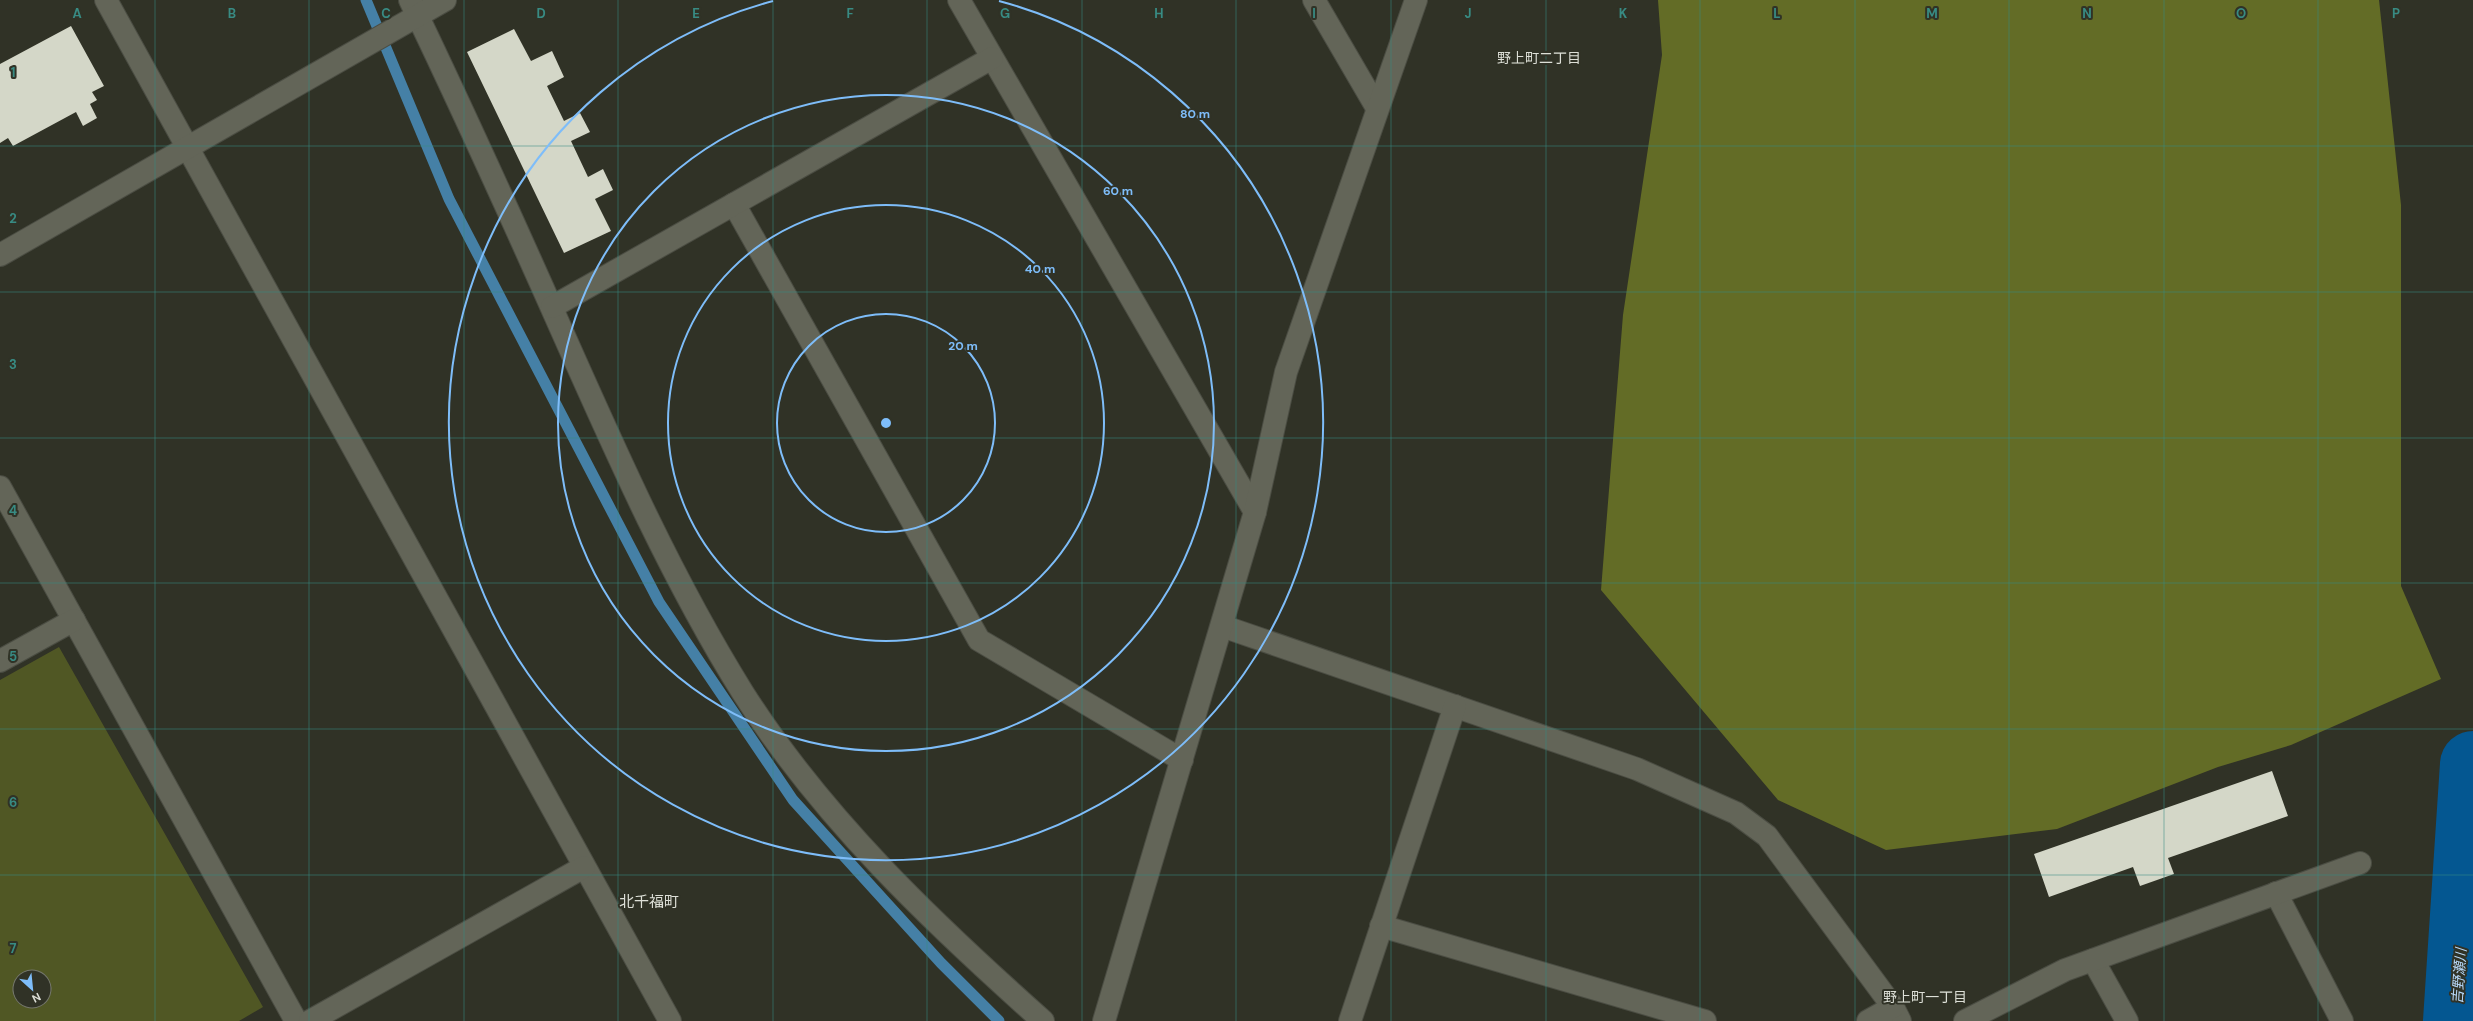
<svg xmlns="http://www.w3.org/2000/svg" width="2473" height="1021" viewBox="0 0 2473 1021" font-family="'DM Sans','Noto Sans JP',sans-serif">
	<style>
		.green { fill: #505724; fill-rule: evenodd }
		.forest { fill: #636c26 }
		.lines { fill: none; stroke-linecap: round; stroke-linejoin: round }
		.stream { stroke: #4580a6; stroke-width: 11 }
		.river { stroke: #045791; stroke-width: 66 }
		.building { fill: #d4d7c8 }
		.minor-casing { stroke: #4b4d43; stroke-width: 24 }
		.minor { stroke: #636558; stroke-width: 22 }
		.grid { fill: none; stroke: #388b83; stroke-width: 1; stroke-opacity: 0.55 }
		.ring { fill: none; stroke: #7ebdf9; stroke-width: 2 }
		.labels { text-anchor: middle; stroke-width: 4; stroke-linejoin: round; paint-order: stroke }
		.neighbourhood-label { font-size: 14px; fill: #dddfd7; stroke: #303226 }
		.water-label { font-size: 14px; font-style: italic; fill: #b9dbfc; stroke: #303226 }
		.quarter-label { font-size: 15px; fill: #dddfd7; stroke: #303226 }
		.grid-label { font-size: 13px; text-anchor: middle; font-weight: bold; fill: #388b83; stroke: #303226; stroke-width: 4; stroke-linejoin: round; paint-order: stroke }
		.centre { fill: #7ebdf9; stroke: #303226; stroke-width: 2 }
		.ring-label { font-size: 12px; text-anchor: middle; font-weight: bold; fill: #7ebdf9; stroke: #303226; stroke-width: 4; stroke-linejoin: round; paint-order: stroke }
	</style>
	<rect width="100%" height="100%" fill="#303226"/>
	<path class="green" d="M 59,647 L 263,1007 L 239,1021 L 0,1021 L 0,680 ZM 20,977 L 44,977 L 44,1001 L 20,1001 Z"/>
	<polygon class="forest" points="1658,0 2379,0 2401,205 2401,586 2441,679 2291,745 2218,767 2057,829 1886,850 1778,800 1601,590 1623,315 1662,55"/>
	<g class="lines">
		<polyline class="stream" points="366,0 449,199 659,602 793,800 941,963 999,1021"/>
		<polyline class="river" points="2456,1021 2473,764"/>
	</g>
	<g class="building">
		<polygon points="71,26 104,86 92,92 97,100 90,104 97,118 83,126 76,112 13,146 8,138 0,143 0,64"/>
		<polygon points="514,29 531,61 552,51 564,77 547,86 564,121 580,113 590,132 571,141 588,177 603,169 613,190 595,199 611,231 564,253 467,52"/>
		<polygon points="2272,771 2288,816 2168,858 2174,874 2140,886 2133,867 2049,897 2034,854"/>
	</g>
	<g class="lines">
		<g class="minor-casing">
			<g id="minor">
				<polyline points="106,0 670,1021"/>
				<path d="M 410,0 C 461,106 510,214 558,322 C 614,448 670,576 743,693 C 823,819 933,923 1043,1021"/>
				<polyline points="959,0 1255,512"/>
				<polyline points="1314,0 1377,108"/>
				<polyline points="734,204 979,640 1182,760"/>
				<polyline points="0,255 445,0"/>
				<polyline points="552,307 992,58"/>
				<polyline points="0,487 296,1021"/>
				<polyline points="1222,626 1637,769 1736,813 1767,836 1893,1007 1900,1021"/>
				<polyline points="0,661 74,620"/>
				<polyline points="2276,893 2342,1021"/>
				<polyline points="1381,926 1705,1021"/>
				<polyline points="2093,960 2127,1021"/>
				<polyline points="310,1021 584,867"/>
				<polyline points="1104,1021 1255,512 1286,372 1416,0"/>
				<polyline points="1350,1021 1455,706"/>
				<polyline points="1868,1021 1893,1007"/>
				<polyline points="1965,1021 2065,970 2360,863"/>
			</g>
		</g>
		<use href="#minor" class="minor"/>
	</g>
	<path class="grid" d="M 155,0 L 155,1021M 309,0 L 309,1021M 464,0 L 464,1021M 618,0 L 618,1021M 773,0 L 773,1021M 927,0 L 927,1021M 1082,0 L 1082,1021M 1236,0 L 1236,1021M 1391,0 L 1391,1021M 1546,0 L 1546,1021M 1700,0 L 1700,1021M 1855,0 L 1855,1021M 2009,0 L 2009,1021M 2164,0 L 2164,1021M 2318,0 L 2318,1021M 0,146 L 2473,146M 0,292 L 2473,292M 0,438 L 2473,438M 0,583 L 2473,583M 0,729 L 2473,729M 0,875 L 2473,875"/>
	<g class="ring">
		<circle cx="886" cy="423" r="109"/>
		<circle cx="886" cy="423" r="218"/>
		<circle cx="886" cy="423" r="328"/>
		<path d="M999 1A437 437 0 1 1 773 1"/>
	</g>
	<g class="labels">
		<g class="neighbourhood-label">
			<text x="1539" y="63">野上町二丁目</text>
			<text x="1925" y="1002">野上町一丁目</text>
		</g>
		<g class="water-label">
			<text transform="translate(2459 976) rotate(-86)" y="5">吉野瀬川</text>
		</g>
		<g class="quarter-label">
			<text x="649" y="907">北千福町</text>
		</g>
	</g>
	<g class="grid-label">
		<text x="77" y="18">A</text>
		<text x="232" y="18">B</text>
		<text x="386" y="18">C</text>
		<text x="541" y="18">D</text>
		<text x="696" y="18">E</text>
		<text x="850" y="18">F</text>
		<text x="1005" y="18">G</text>
		<text x="1159" y="18">H</text>
		<text x="1314" y="18">I</text>
		<text x="1468" y="18">J</text>
		<text x="1623" y="18">K</text>
		<text x="1777" y="18">L</text>
		<text x="1932" y="18">M</text>
		<text x="2087" y="18">N</text>
		<text x="2241" y="18">O</text>
		<text x="2396" y="18">P</text>
		<text x="13" y="77">1</text>
		<text x="13" y="223">2</text>
		<text x="13" y="369">3</text>
		<text x="13" y="515">4</text>
		<text x="13" y="661">5</text>
		<text x="13" y="807">6</text>
		<text x="13" y="953">7</text>
	</g>
	<circle cx="886" cy="423" r="6" class="centre"/>
	<g class="ring-label">
		<text x="1195" y="118">80 m</text>
		<text x="1118" y="195">60 m</text>
		<text x="1040" y="273">40 m</text>
		<text x="963" y="350">20 m</text>
	</g>
	<g transform="translate(32 989) rotate(153)"><circle r="19" fill="#303226" stroke="#75776d"/>
	<path d="M0-3L7 15L0 10L-7 15Z" fill="#7ebdf9"/>
	<text y="-6" font-size="11" font-weight="bold" text-anchor="middle" fill="#dddfd7">N</text>
	</g>
</svg>
